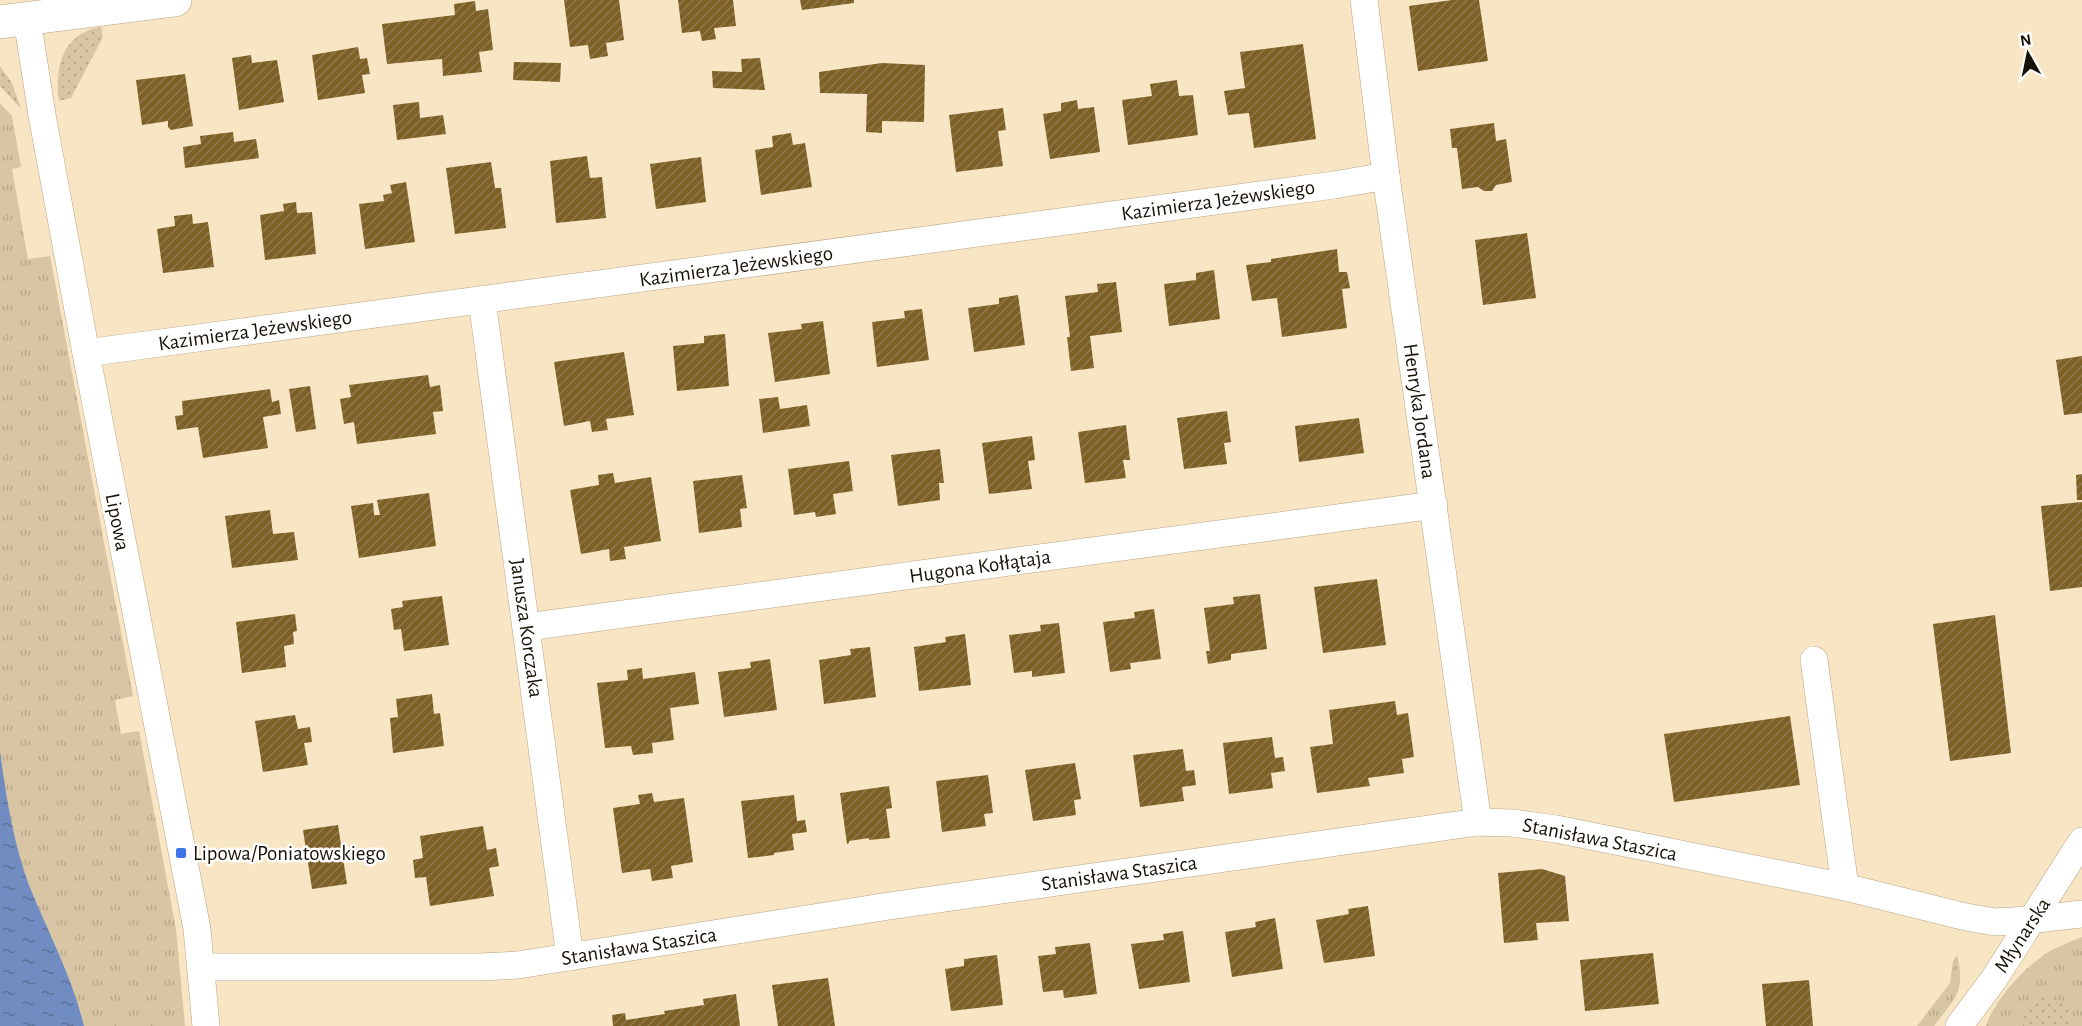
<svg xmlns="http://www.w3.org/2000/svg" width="2082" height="1026" viewBox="0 0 2082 1026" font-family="'Alegreya Sans',sans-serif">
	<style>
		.grass { fill: url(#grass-tufts) }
		.park { fill: url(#park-dots) }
		.water { fill: url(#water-ripples) }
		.building { fill: url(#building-hatch) }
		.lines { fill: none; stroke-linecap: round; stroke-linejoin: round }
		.minor-casing { stroke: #b7a686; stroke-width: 28 }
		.tertiary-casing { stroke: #b7a686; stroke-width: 34 }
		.minor { stroke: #fff; stroke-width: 27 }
		.tertiary { stroke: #fff; stroke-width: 33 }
		.poi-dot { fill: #3e74e4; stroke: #fff; stroke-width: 2 }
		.labels { text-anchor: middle; stroke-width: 5; stroke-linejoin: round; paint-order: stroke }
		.street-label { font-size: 21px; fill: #181206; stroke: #fff }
		.poi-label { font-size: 21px; fill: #181206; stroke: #fff; text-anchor: start }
	</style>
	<defs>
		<pattern id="grass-tufts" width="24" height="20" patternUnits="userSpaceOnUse" patternTransform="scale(1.5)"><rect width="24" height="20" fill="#d8c5a3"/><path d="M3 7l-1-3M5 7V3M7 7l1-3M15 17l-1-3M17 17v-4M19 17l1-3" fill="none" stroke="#b9a88b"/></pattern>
		<pattern id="park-dots" width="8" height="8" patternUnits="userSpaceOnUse" patternTransform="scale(1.5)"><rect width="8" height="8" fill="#d8c5a3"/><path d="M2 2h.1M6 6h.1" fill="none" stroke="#b9a88b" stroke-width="1.8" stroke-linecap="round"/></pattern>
		<pattern id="water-ripples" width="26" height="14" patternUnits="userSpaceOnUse" patternTransform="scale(1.5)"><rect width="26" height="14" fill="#718cc0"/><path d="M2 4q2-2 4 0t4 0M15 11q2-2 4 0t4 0" fill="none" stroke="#5c719a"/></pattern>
		<pattern id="building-hatch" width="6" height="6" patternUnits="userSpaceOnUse" patternTransform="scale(1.5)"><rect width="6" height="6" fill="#7d6025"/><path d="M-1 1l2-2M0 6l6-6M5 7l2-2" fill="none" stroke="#8f7a50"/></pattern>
	</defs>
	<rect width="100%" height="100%" fill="#f8e5c4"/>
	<g class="grass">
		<path d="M 0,103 L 12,116 L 21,167 L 12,169 L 28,259 L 50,256 L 133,696 L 115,700 L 121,734 L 139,731 L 176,929 L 185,1026 L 84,1026 C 73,978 47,930 29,885 C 13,841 6,796 0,750 Z"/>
		<path d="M 2082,937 L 2082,1026 L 1986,1026 C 1994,1000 2028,963 2052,950 C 2062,945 2072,941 2082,937 Z"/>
		<path d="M 1957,955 C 1966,992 1955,998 1934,1026 L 1917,1026 L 1950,983 L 1953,961 Z"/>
	</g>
	<g class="park">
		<path d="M 101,27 L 103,37 L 71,98 L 59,101 C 54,67 63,33 101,27 Z"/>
		<polygon points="0,66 12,83 21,109 0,86"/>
		<path d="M 2042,997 C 2061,996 2073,1007 2071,1026 L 2024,1026 C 2023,1011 2029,1002 2042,997 Z"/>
	</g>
	<path class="water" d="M 0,750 C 6,796 13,841 29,885 C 47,930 73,978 84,1026 L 0,1026 Z"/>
	<g class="building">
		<polygon points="564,0 619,0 624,40 606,43 608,56 590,59 588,45 570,47"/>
		<polygon points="678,0 733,0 736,26 714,28 716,39 702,41 700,31 682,33"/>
		<polygon points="800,0 854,0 854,3 802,10"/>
		<polygon points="1452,0 1479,0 1488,61 1418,71 1409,6"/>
		<polygon points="475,1 476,11 488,9 493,50 479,52 482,72 443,76 442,59 387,64 382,24 455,15 454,4"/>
		<polygon points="1303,44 1316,139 1254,148 1249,113 1228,115 1224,91 1245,88 1240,52"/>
		<polygon points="358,47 360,59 367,58 370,74 362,75 365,93 318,100 312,55"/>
		<polygon points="251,55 252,63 277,60 284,102 239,110 232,58"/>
		<polygon points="760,58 765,90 713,88 712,71 742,72 741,59"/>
		<polygon points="514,62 561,63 560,82 513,80"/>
		<polygon points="882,63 925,65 924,122 882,121 882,133 866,132 867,94 820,93 819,72"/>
		<polygon points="185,74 193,126 171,130 168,127 168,121 142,125 136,80"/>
		<polygon points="1177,80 1179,96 1193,95 1198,135 1128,145 1122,100 1152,96 1150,84"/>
		<polygon points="1077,100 1078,109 1094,107 1100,152 1050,159 1043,114 1061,111 1061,103"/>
		<polygon points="419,102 420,118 443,115 446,134 397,140 393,105"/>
		<polygon points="1003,108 1006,130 998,131 1003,166 956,172 949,115"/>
		<polygon points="1494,123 1496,141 1506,139 1512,182 1496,185 1492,191 1484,191 1478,187 1462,189 1457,148 1452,148 1450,129"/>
		<polygon points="233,132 234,142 256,139 259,158 185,168 183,147 201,144 200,136"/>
		<polygon points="791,133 793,145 805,143 812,187 761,195 755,150 773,147 772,136"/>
		<polygon points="587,156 590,178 602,177 606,218 556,223 550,161"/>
		<polygon points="701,157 706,202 656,209 650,164"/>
		<polygon points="491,162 495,188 501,188 506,228 455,234 446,168"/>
		<polygon points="406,182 415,242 365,249 359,204 384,201 383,195 392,193 390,185"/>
		<polygon points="296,202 297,213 312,212 316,254 265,260 260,215 284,211 283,204"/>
		<polygon points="192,214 193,224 208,222 214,267 163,273 157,229 175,226 174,216"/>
		<polygon points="1527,233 1536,298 1483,305 1475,240"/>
		<polygon points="1337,249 1339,272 1347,272 1350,288 1342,289 1347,328 1282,337 1277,298 1252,301 1246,265 1271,262 1271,259"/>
		<polygon points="1214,270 1220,319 1169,326 1164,284 1196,280 1196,273"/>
		<polygon points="1116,282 1122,332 1090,336 1094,368 1071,371 1067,337 1070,337 1065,296 1098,292 1097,284"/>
		<polygon points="1018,295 1025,345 974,352 968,308 999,304 999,298"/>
		<polygon points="922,309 929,360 877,367 872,322 905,318 904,311"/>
		<polygon points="823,321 830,374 775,382 768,333 802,329 801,324"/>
		<polygon points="725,334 729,386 677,391 673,346 704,343 704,336"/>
		<polygon points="624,352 634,415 606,419 608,430 592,432 590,421 564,426 554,362"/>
		<polygon points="2082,356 2082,413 2064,415 2056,360"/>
		<polygon points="428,375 430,387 440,385 443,411 433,412 436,434 357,444 354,422 344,424 340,399 351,397 349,385"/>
		<polygon points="310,386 316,429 296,432 289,389"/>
		<polygon points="270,389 272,402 279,400 281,414 263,417 268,448 203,458 198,427 177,430 175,416 183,415 182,401"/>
		<polygon points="778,397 780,409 807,405 810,426 763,433 759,399"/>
		<polygon points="1227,411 1231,442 1224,443 1227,464 1184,469 1177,418"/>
		<polygon points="1359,418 1364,453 1299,462 1295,426"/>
		<polygon points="1126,425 1130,460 1123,460 1126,478 1085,483 1078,432"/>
		<polygon points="1032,436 1035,460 1028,461 1032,489 989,494 982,443"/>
		<polygon points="940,449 944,483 939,483 940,500 898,506 891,455"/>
		<polygon points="849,461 853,491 833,494 836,514 816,517 815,512 794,515 788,469"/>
		<polygon points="613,473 615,483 651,477 661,541 624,547 626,559 610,561 609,549 581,554 570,490 599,485 598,475"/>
		<polygon points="2082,474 2082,500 2077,500 2076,475"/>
		<polygon points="742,475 747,508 740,509 742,527 699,533 693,481"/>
		<polygon points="429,493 436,546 359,558 351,506 373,503 374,515 380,515 377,500"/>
		<polygon points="2082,502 2082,587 2050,591 2041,506"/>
		<polygon points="270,510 273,534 294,532 298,560 232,568 225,516"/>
		<polygon points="1377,579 1386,645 1323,653 1314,587"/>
		<polygon points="1260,594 1267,649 1231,654 1231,660 1208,664 1206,651 1210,651 1204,608 1234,604 1233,597"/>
		<polygon points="442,596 449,645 404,651 401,629 394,630 391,609 403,607 402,601"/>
		<polygon points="1154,609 1161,659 1130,663 1131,669 1110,672 1103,622 1135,618 1134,612"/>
		<polygon points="295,614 297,631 293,632 294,644 284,646 286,667 242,673 236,622"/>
		<polygon points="1995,615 2011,753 1950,761 1933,624"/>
		<polygon points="1059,623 1065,673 1032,677 1032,671 1014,673 1009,635 1041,631 1040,625"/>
		<polygon points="965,634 971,685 919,691 914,647 946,642 945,637"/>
		<polygon points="870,647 876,697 824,704 819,660 851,655 850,649"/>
		<polygon points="770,659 777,710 724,717 718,672 751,668 750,662"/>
		<polygon points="642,668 643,679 695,672 699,704 670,708 674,740 652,743 653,753 633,755 631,746 605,748 597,683 628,680 627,670"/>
		<polygon points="432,694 434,714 440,713 444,746 393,753 390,718 398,717 396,699"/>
		<polygon points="1395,701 1397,715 1408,713 1414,757 1402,759 1404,773 1368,778 1370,786 1317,793 1310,747 1333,744 1329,710"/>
		<polygon points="295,715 298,729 310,727 312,742 304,743 308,765 263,772 255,721"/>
		<polygon points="1790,716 1800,785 1674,802 1664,734"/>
		<polygon points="1272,737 1275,758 1283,757 1285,771 1271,773 1273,788 1229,794 1223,743"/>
		<polygon points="1183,749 1186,771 1194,770 1196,785 1182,787 1184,801 1140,807 1133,755"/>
		<polygon points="1075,763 1081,799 1074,800 1076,815 1033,821 1025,770"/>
		<polygon points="988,775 993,813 984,814 986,826 942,832 936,781"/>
		<polygon points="889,786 892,808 886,809 890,838 869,840 869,838 849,841 849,843 847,844 840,793"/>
		<polygon points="652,793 654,802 684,798 693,862 671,866 673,878 652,881 650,869 622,873 613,808 640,804 638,795"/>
		<polygon points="794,795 797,821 805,820 807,832 792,834 794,850 774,853 774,855 748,858 741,801"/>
		<polygon points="338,825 347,884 312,889 303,830"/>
		<polygon points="483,826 487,850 496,848 499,866 489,868 494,896 430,906 426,877 415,878 413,860 423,858 420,836"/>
		<polygon points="1542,869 1565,876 1569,921 1536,923 1538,940 1504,943 1498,873"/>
		<polygon points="1368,906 1375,956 1324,963 1316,920 1349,914 1348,909"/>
		<polygon points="1275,918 1283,969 1232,977 1225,932 1256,927 1255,922"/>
		<polygon points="1183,931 1190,982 1139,989 1131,944 1164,940 1163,934"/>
		<polygon points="1090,943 1097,994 1064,998 1063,990 1043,992 1038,956 1056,954 1055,947"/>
		<polygon points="1653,953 1659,1004 1585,1011 1580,960"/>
		<polygon points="997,955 1003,1005 951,1011 945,969 964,966 964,959"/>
		<polygon points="828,978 835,1026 778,1026 772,985"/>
		<polygon points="1809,980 1813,1026 1766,1026 1762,984"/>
		<polygon points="736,994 740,1026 613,1026 612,1015 625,1013 626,1020 665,1014 664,1011 704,1005 703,999"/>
	</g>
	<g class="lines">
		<g class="minor-casing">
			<g id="minor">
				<polyline points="1364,0 1386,176 1478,822"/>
				<polyline points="27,19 42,115 86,353 197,929 206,1026"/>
				<polyline points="482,300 570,957"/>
				<polyline points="86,353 1334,185 1386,176"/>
				<polyline points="527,627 1434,505"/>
				<polyline points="1814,660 1845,887"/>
				<polyline points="202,967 480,967 518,965 889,906 1478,822 1512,823 1556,829 1845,887 1966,917 1995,922 2030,920 2082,914"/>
				<polyline points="1959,1026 1994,979 2082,841"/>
			</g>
		</g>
		<g class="tertiary-casing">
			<polyline id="tertiary" points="0,22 175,0"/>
		</g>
		<use href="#minor" class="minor"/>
		<use href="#tertiary" class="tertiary"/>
	</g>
	<rect class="poi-dot" x="175" y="847" width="12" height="12" rx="3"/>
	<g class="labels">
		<g class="street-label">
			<text transform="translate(1218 200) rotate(-8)" y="7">Kazimierza Jeżewskiego</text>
			<text transform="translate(736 266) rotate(-8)" y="7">Kazimierza Jeżewskiego</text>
			<text transform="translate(255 330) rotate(-8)" y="7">Kazimierza Jeżewskiego</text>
			<text transform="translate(1420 411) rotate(82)" y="7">Henryka Jordana</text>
			<text transform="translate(118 522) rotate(79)" y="7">Lipowa</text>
			<text transform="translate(980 566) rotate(-8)" y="7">Hugona Kołłątaja</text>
			<text transform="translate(527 628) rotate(82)" y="7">Janusza Korczaka</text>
			<text transform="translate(1600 839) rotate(11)" y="7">Stanisława Staszica</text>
			<text transform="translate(1119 873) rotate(-8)" y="7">Stanisława Staszica</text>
			<text transform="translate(2022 935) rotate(-57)" y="7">Młynarska</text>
			<text transform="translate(639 946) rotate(-9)" y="7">Stanisława Staszica</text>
		</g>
		<g class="poi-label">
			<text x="193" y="860">Lipowa/Poniatowskiego</text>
		</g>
	</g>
	<g transform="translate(2028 54) rotate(351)" stroke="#ffffff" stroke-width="4.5" paint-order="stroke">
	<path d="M0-4.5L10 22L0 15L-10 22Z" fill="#181206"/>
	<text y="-9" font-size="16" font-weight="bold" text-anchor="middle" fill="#181206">N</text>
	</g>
</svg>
